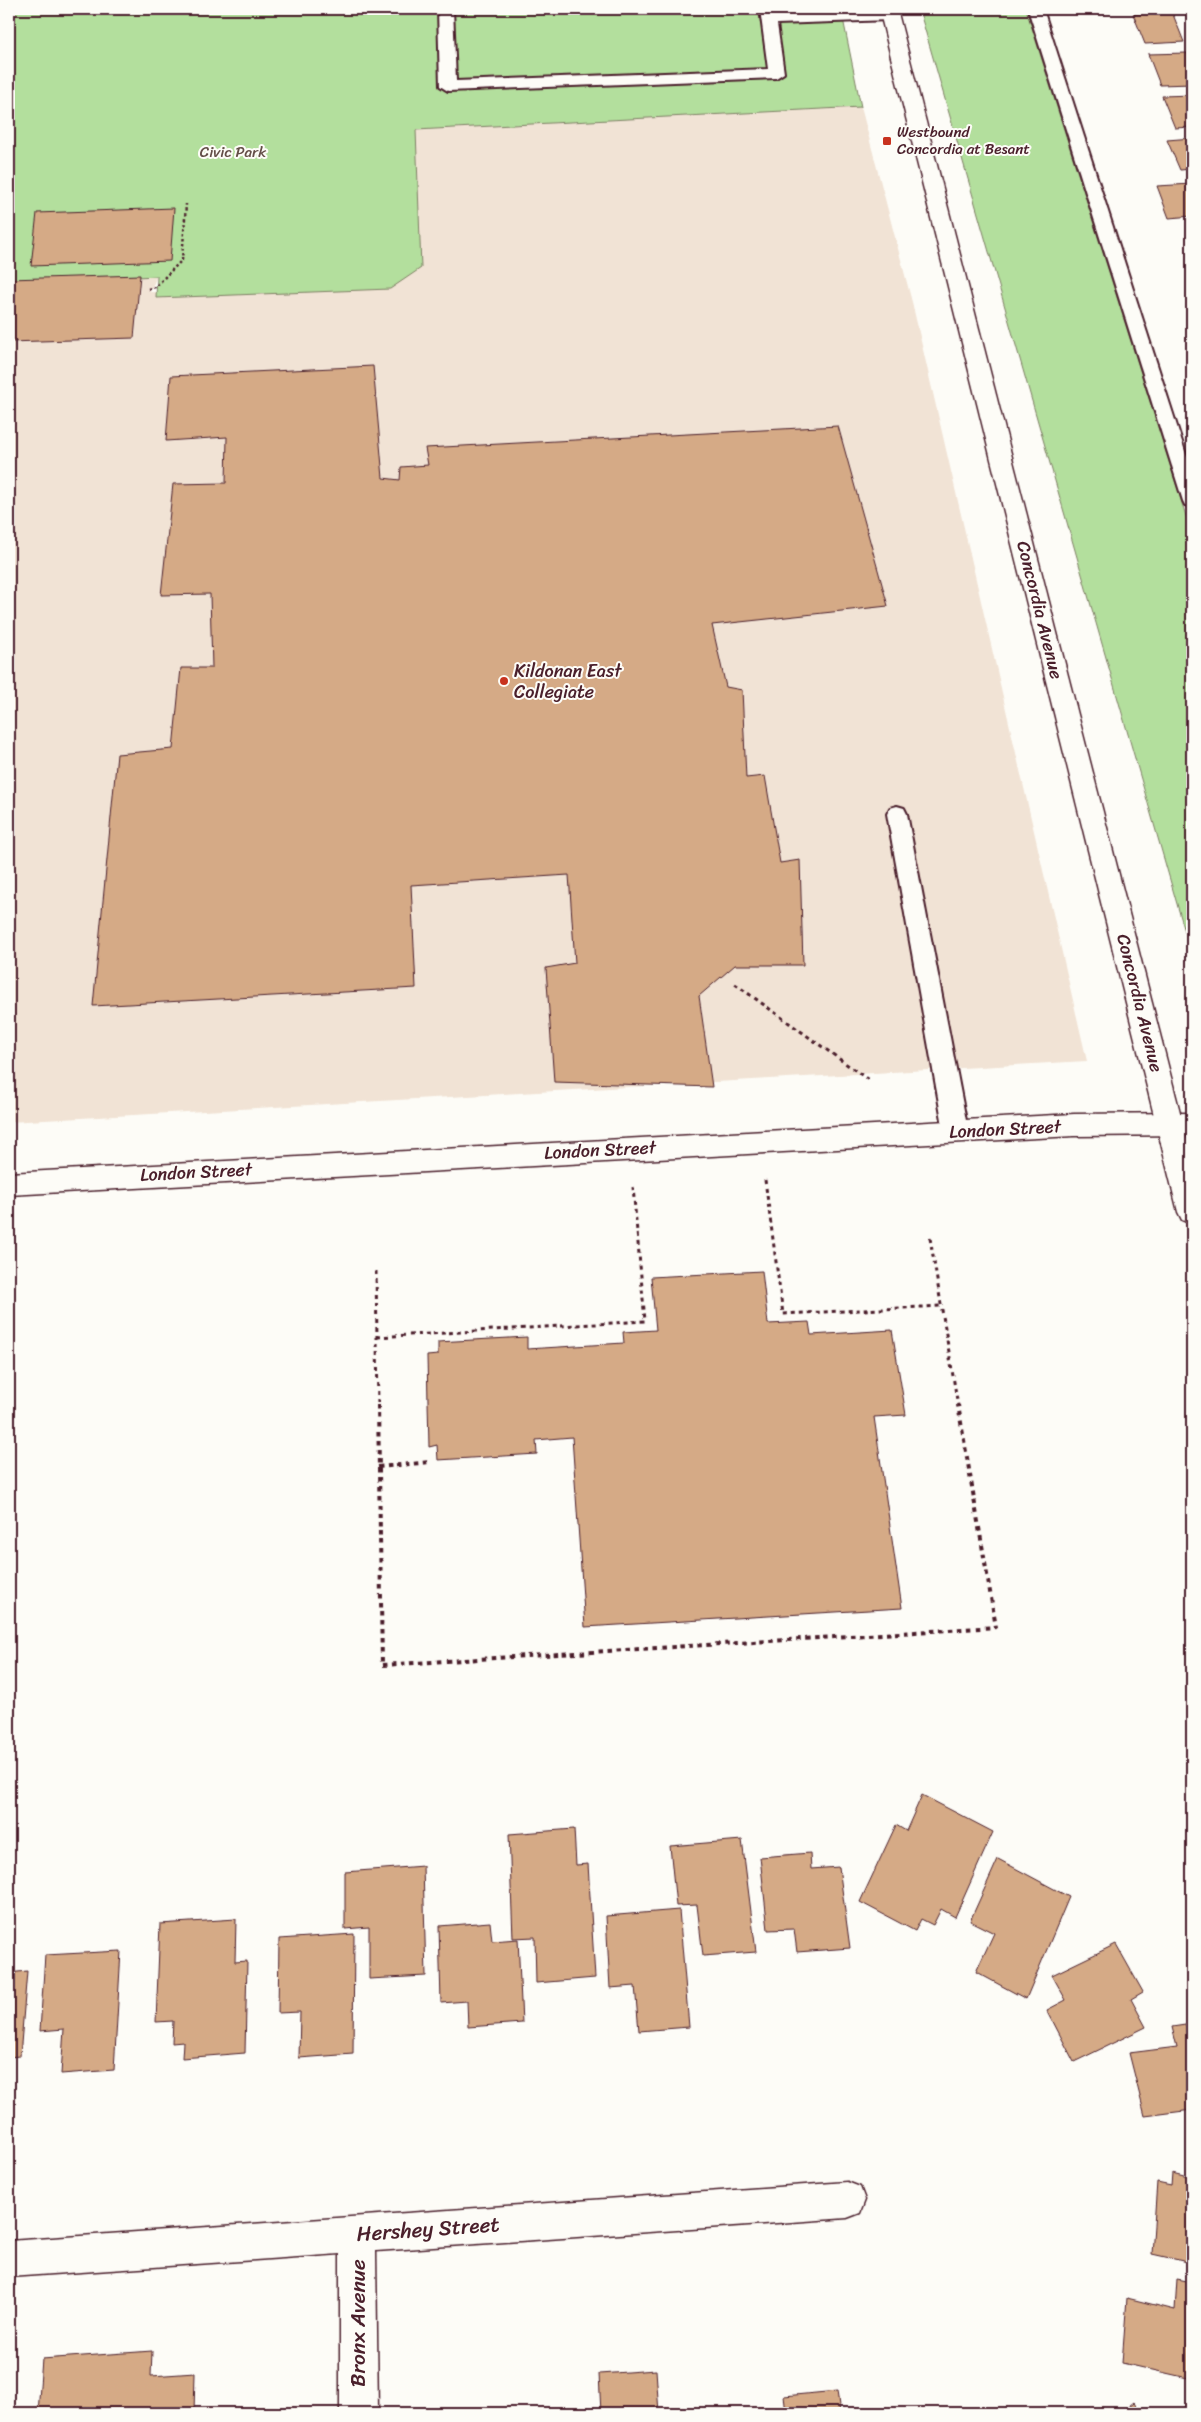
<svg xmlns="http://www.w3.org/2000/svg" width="1201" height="2422" viewBox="0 0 1201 2422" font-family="Sriracha,sans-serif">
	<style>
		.built { fill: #f1e3d5 }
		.green { fill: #b3df9d; stroke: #7e7f64 }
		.building { fill: #d5aa86; stroke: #4a1f2b }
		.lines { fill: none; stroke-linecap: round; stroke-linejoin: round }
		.lane-casing { stroke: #4a1f2b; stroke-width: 4 }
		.street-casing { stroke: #4a1f2b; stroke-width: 3 }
		.secondary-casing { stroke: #4a1f2b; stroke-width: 3 }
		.path-far2 { stroke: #4a1f2b; stroke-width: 2.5; stroke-dasharray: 2.5 2.5; stroke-linecap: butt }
		.path-far1 { stroke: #4a1f2b; stroke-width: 3; stroke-dasharray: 4 4; stroke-linecap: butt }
		.path { stroke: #4a1f2b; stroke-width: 4; stroke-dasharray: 4.5 4.5; stroke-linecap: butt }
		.lane { fill: #fdfcf7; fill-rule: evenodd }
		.street { fill: #fdfcf7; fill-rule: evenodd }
		.secondary { fill: #fdfcf7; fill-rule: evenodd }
		.poi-dot { fill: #c8321e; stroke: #fdfcf7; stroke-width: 2 }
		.labels { text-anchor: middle; stroke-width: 4; stroke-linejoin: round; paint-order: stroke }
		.far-poi-label { font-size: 15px; fill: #4a1f2b; stroke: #fdfcf7; text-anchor: start }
		.far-park-label { font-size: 15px; fill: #644f48; stroke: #fdfcf7 }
		.street-label { font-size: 18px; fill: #4a1f2b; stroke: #fdfcf7 }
		.poi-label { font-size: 18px; fill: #4a1f2b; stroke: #fdfcf7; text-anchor: start }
		.near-street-label { font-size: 21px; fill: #4a1f2b; stroke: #fdfcf7 }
	</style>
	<rect width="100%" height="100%" fill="#fdfcf7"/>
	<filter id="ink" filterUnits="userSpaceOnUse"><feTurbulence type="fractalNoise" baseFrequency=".02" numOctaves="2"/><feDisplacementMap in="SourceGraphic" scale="10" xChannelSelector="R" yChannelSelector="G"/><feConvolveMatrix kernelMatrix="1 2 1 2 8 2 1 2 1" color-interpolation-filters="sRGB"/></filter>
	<g filter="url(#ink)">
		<polygon class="built" points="861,107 912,302 1087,1061 9,1122 9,283 157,276 150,292 160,292 421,268 415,130"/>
		<g class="green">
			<polygon points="9,9 841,9 861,107 416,130 421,268 390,289 156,298 157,276 9,283"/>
			<polygon points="919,9 1026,9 1192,535 1192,956"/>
		</g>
		<g class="building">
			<polygon points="1172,12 1184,42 1145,44 1133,14"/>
			<polygon points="1187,53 1192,64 1192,84 1160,85 1148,54"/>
			<polygon points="1192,95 1192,127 1175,128 1162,96"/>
			<polygon points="1192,138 1192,169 1180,170 1167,140"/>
			<polygon points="1192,184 1192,216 1169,218 1157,186"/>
			<polygon points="174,208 170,261 31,266 37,213"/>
			<polygon points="140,275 134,338 9,342 9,279"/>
			<polygon points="373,366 383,478 400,480 401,467 428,465 425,448 838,426 888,606 712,625 726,687 742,690 746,778 765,776 780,863 800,860 803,965 735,965 699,996 712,1087 554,1082 546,968 575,963 569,875 411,885 416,988 93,1006 117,754 173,749 181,668 212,668 210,594 161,595 173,484 226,483 227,437 166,441 171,376"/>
			<polygon points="762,1271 768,1324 809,1322 811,1335 892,1330 906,1415 874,1417 902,1608 585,1627 572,1437 536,1440 537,1454 438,1460 437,1445 429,1447 427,1356 438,1355 438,1342 527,1337 527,1349 624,1343 623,1332 656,1330 651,1277"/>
			<polygon points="922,1795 993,1832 955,1917 941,1909 933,1925 921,1919 915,1931 860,1902 896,1825 906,1831"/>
			<polygon points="574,1829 576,1865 588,1864 595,1978 536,1983 535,1937 513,1938 509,1834"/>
			<polygon points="742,1840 756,1952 703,1956 697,1905 676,1906 670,1846"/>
			<polygon points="810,1853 811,1869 839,1867 850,1948 797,1952 794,1929 768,1930 760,1857"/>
			<polygon points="998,1859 1069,1897 1026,1999 976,1972 994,1933 970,1921"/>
			<polygon points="423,1866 426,1976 369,1979 369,1927 345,1929 345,1872"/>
			<polygon points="679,1910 689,2027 639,2031 635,1986 610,1988 606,1916"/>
			<polygon points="236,1919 235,1962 247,1961 245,2053 182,2058 183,2042 172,2043 173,2021 156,2022 160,1924"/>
			<polygon points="490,1922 492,1941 518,1939 522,2023 468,2027 467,2001 441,2003 439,1926"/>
			<polygon points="354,1934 353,2054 299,2058 300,2012 278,2013 279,1939"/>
			<polygon points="1116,1944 1143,1992 1131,1999 1146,2027 1074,2062 1047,2010 1066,2000 1052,1975"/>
			<polygon points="121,1951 114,2070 61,2074 64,2029 40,2031 45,1955"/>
			<polygon points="27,1971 20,2056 9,2057 9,1973"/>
			<polygon points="1192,2024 1192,2110 1145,2116 1129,2053 1177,2047 1172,2027"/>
			<polygon points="1172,2173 1192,2178 1192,2173 1192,2263 1152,2254 1157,2182 1171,2185"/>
			<polygon points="1177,2279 1192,2282 1192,2379 1122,2363 1127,2298 1175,2310"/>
			<polygon points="152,2351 151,2376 195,2373 194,2413 38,2413 42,2359"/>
			<polygon points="656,2370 659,2413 601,2413 599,2374"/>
			<polygon points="837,2391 840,2413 786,2413 784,2396"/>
			<polygon points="1134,2402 1142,2413 1120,2413"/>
		</g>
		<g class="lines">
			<g class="lane-casing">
				<g id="lane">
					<polygon points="438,9 453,9 456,81 768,69 760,9 774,9 776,15 890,10 898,15 890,20 777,24 784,73 776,78 448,91 440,86"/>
					<polygon points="1028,9 1043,9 1192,473 1192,507 1185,505 1183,501"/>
					<polygon points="897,806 904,808 907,814 968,1131 964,1138 956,1141 948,1138 944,1131 887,814 890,808"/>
				</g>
			</g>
			<g class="street-casing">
				<g id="street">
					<polygon points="1192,1113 1192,1135 1074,1136 9,1195 9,1173 1074,1114"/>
					<polygon points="847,2182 860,2187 865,2200 860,2213 847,2218 376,2251 378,2413 340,2413 340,2254 9,2277 9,2241"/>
				</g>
			</g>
			<g class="secondary-casing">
				<polygon id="secondary" points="879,9 897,9 1192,1159 1192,1224 1182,1220 1178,1212"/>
			</g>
			<polyline class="path-far2" points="148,289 155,287 182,260 186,204"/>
			<g class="path-far1">
				<polyline points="735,984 870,1081"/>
				<polyline points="765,1180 783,1314 941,1306"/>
				<polyline points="930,1238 958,1406"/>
				<polyline points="376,1271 378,1406"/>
				<polyline points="377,1337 645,1321 633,1187"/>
			</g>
			<g class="path">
				<polyline points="378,1405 382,1665 996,1627 958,1405"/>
				<polyline points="378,1467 431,1462"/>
			</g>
			<use href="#lane" class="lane"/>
			<use href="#street" class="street"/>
			<use href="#secondary" class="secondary"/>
		</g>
	</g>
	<g class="poi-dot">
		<rect x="882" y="136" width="10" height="10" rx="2.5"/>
		<circle cx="504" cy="681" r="5"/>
	</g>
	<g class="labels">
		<g class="far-poi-label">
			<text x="897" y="137">Westbound<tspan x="897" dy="17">Concordia at Besant</tspan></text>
		</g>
		<g class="far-park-label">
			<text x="233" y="157">Civic Park</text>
		</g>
		<g class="street-label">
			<text transform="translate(1040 610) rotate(76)" y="6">Concordia Avenue</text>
			<text transform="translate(1140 1003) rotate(76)" y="6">Concordia Avenue</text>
			<text transform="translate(1005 1129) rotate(-3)" y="6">London Street</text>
			<text transform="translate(600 1150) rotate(-3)" y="6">London Street</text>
			<text transform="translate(196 1172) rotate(-3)" y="6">London Street</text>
		</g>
		<g class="poi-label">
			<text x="514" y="677">Kildonan East<tspan x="514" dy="21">Collegiate</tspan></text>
		</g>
		<g class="near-street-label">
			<text transform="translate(428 2229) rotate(-4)" y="7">Hershey Street</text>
			<text transform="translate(358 2323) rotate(-90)" y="7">Bronx Avenue</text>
		</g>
	</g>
	<rect width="1201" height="2422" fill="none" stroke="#fdfcf7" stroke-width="30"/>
	<rect x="15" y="15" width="1171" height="2392" fill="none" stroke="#4a1f2b" stroke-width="2" filter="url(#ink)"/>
</svg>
